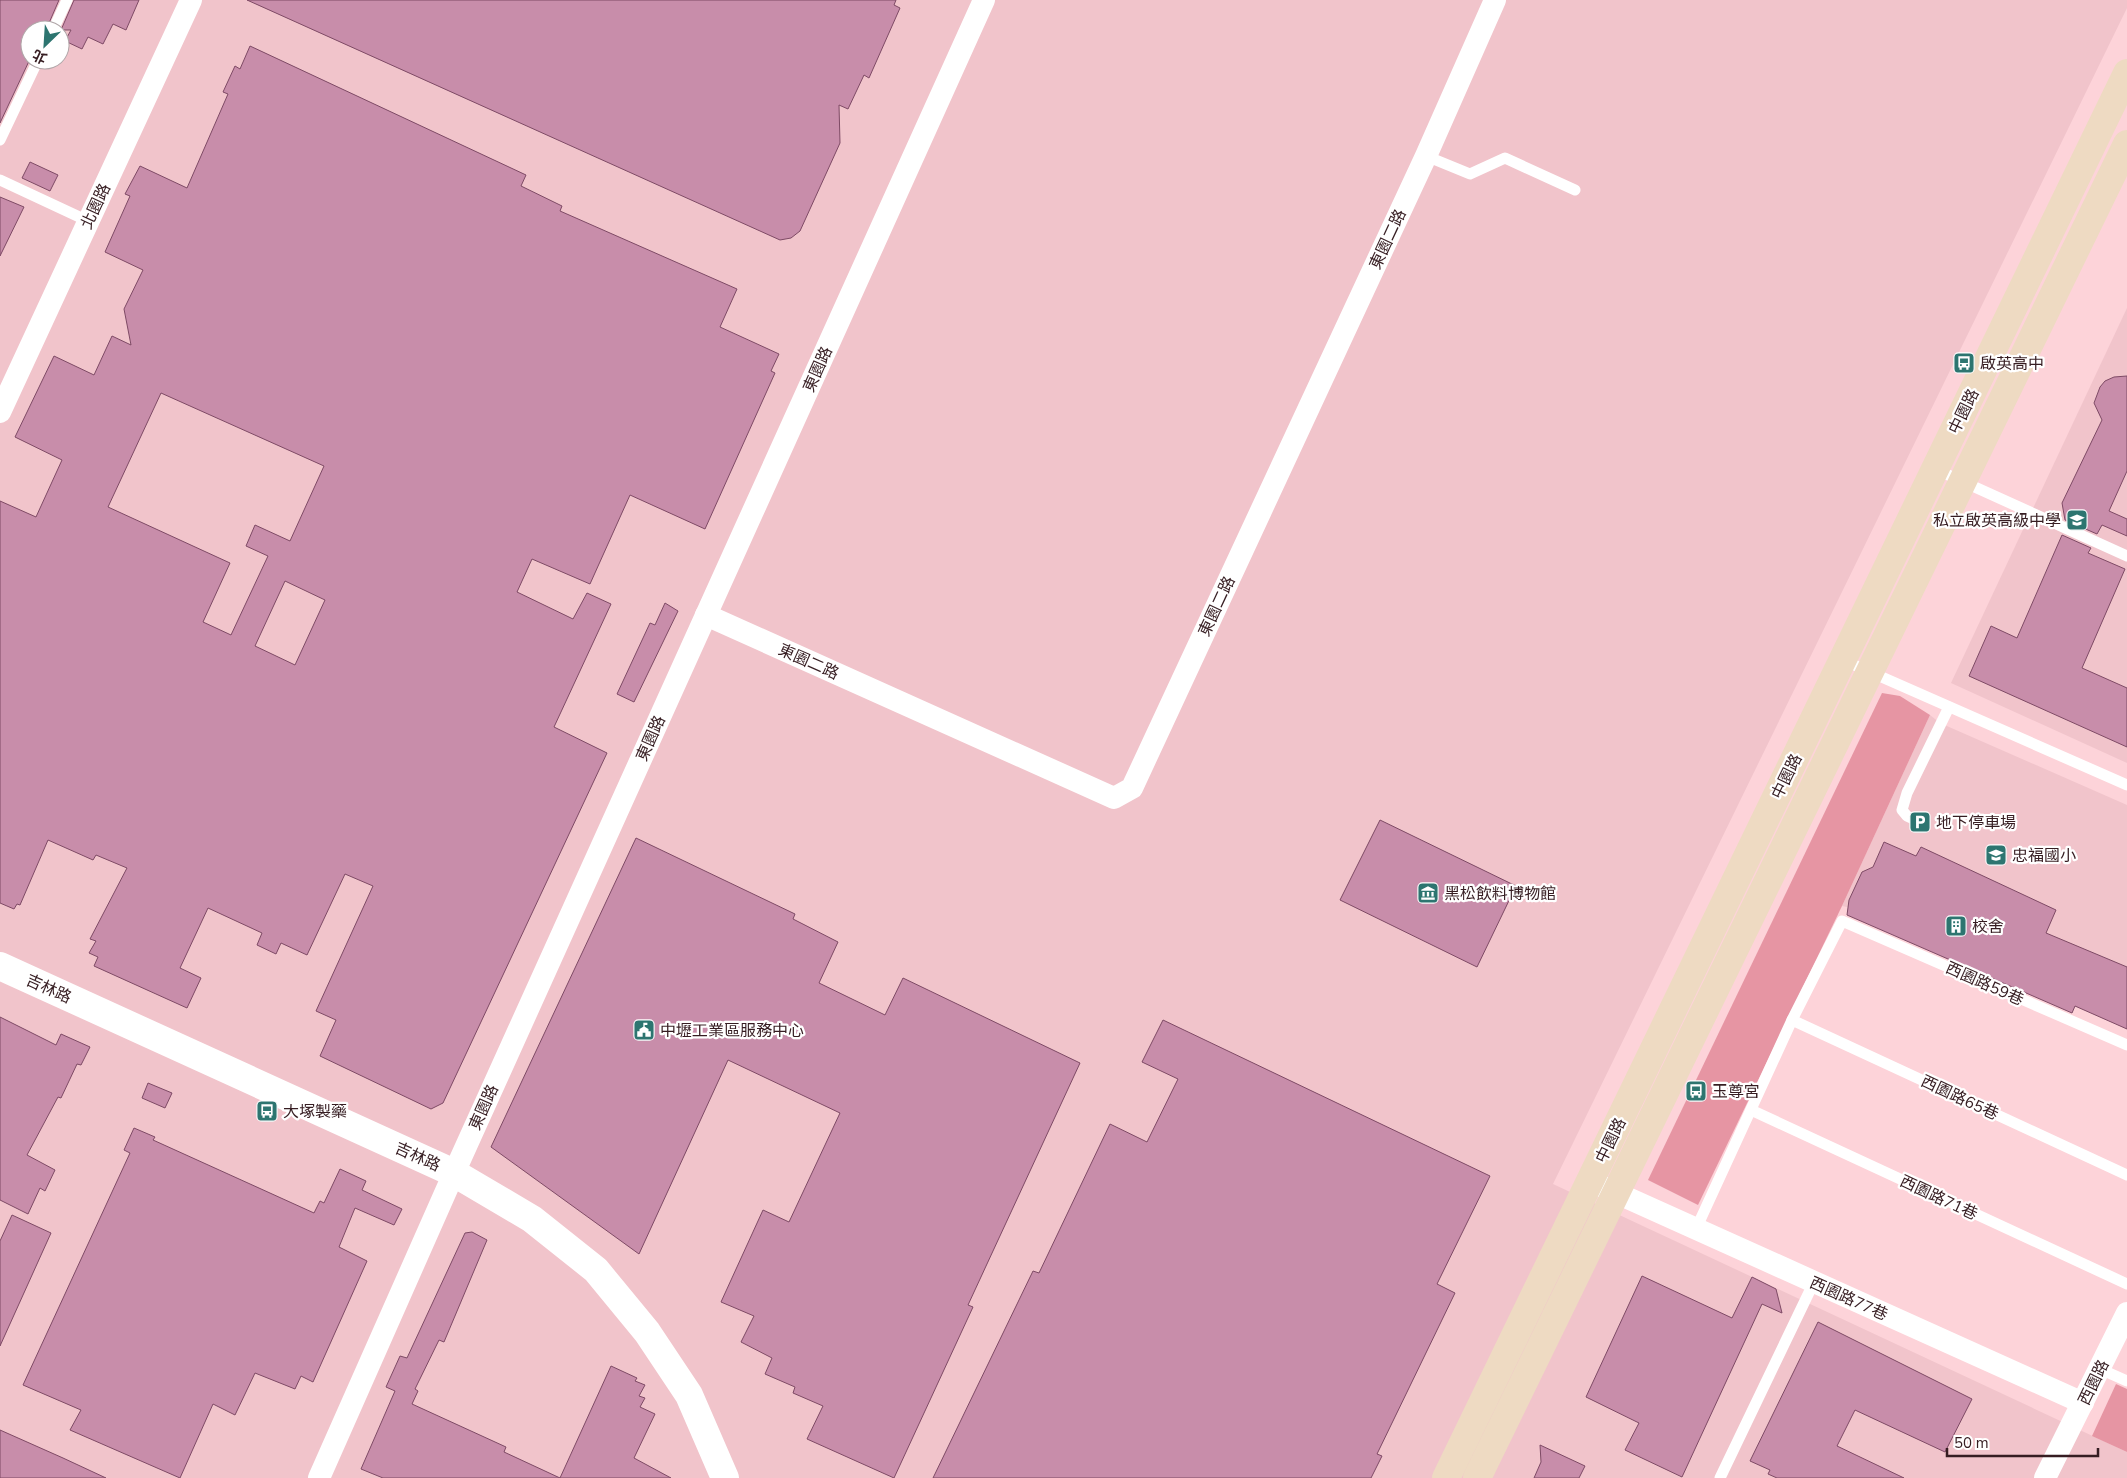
<svg xmlns="http://www.w3.org/2000/svg" width="2127" height="1478" viewBox="0 0 2127 1478" font-family="'Nunito Sans','Noto Sans TC',sans-serif">
	<style>
		.built { fill: #f1c4cb; fill-rule: evenodd }
		.green { fill: #e695a3 }
		.building { fill: #c88daa; stroke: #7e4a65; fill-rule: evenodd }
		.lines { fill: none; stroke-linecap: round; stroke-linejoin: round }
		.service { stroke: #fff; stroke-width: 11 }
		.minor { stroke: #fff; stroke-width: 22 }
		.tertiary { stroke: #fff; stroke-width: 28 }
		.secondary { stroke: #eedac2; stroke-width: 28 }
		.labels { text-anchor: middle; stroke-width: 4.5; stroke-linejoin: round; paint-order: stroke }
		.street-label { font-size: 16px; fill: #361d22; stroke: #fff }
		.poi-label { font-size: 16px; fill: #361d22; stroke: #fff; text-anchor: start }
	</style>
	<rect width="100%" height="100%" fill="#fdd3d9"/>
	<g class="built">
		<path d="M 0,0 L 2127,0 L 2127,8 L 1553,1184 L 2127,1452 L 2127,1478 L 0,1478 ZM 30,30 L 60,30 L 60,60 L 30,60 Z"/>
		<polygon points="2127,308 2127,763 1951,683"/>
		<polygon points="1930,715 1940,723 2127,805 2127,1028 1861,910 1842,906"/>
	</g>
	<g class="green">
		<polygon points="1882,693 1900,696 1930,715 1842,906 1698,1205 1648,1180"/>
		<polygon points="2116,1384 2127,1389 2127,1452 2092,1436"/>
	</g>
	<g class="building">
		<polygon points="0,0 59,0 46,30 30,30 30,59 0,123"/>
		<polygon points="74,0 139,0 126,30 113,24 103,44 88,37 82,49 65,41 71,30 61,30"/>
		<polygon points="247,0 896,0 894,5 900,8 869,78 864,75 848,109 839,105 840,143 800,231 791,238 780,240"/>
		<path d="M 250,46 L 526,175 L 521,186 L 562,206 L 560,211 L 737,289 L 720,327 L 779,354 L 771,371 L 775,373 L 705,529 L 630,495 L 590,584 L 532,559 L 517,592 L 573,619 L 587,593 L 611,604 L 554,727 L 607,753 L 443,1103 L 431,1109 L 320,1056 L 336,1020 L 316,1011 L 373,886 L 345,874 L 307,955 L 281,943 L 276,954 L 257,945 L 262,933 L 208,908 L 180,968 L 201,978 L 187,1008 L 94,966 L 98,957 L 89,953 L 96,941 L 90,939 L 127,868 L 96,855 L 93,860 L 48,840 L 20,905 L 17,904 L 14,909 L 0,903 L 0,501 L 36,517 L 62,460 L 15,437 L 54,356 L 94,375 L 112,336 L 131,345 L 124,309 L 143,270 L 105,252 L 130,196 L 125,194 L 140,166 L 187,188 L 228,94 L 223,92 L 235,66 L 240,69 ZM 161,393 L 324,466 L 290,541 L 255,525 L 246,546 L 268,556 L 231,635 L 203,622 L 230,563 L 108,507 ZM 285,581 L 325,600 L 295,665 L 255,646 Z"/>
		<polygon points="30,162 58,175 50,191 22,178"/>
		<polygon points="0,197 24,207 0,256"/>
		<polygon points="2127,376 2127,471 2109,511 2127,519 2127,536 2102,525 2097,534 2065,520 2062,503 2102,420 2094,403 2100,387 2105,381 2114,377"/>
		<polygon points="2062,535 2091,548 2088,553 2125,569 2082,668 2127,688 2127,747 1969,676 1991,626 2017,638"/>
		<polygon points="665,603 678,611 634,702 617,694 650,623 655,625"/>
		<polygon points="1380,820 1516,886 1477,967 1340,900"/>
		<polygon points="636,838 795,914 793,919 838,942 819,983 885,1015 903,978 1080,1063 968,1305 973,1307 894,1478 807,1439 823,1406 793,1393 795,1387 765,1374 772,1358 741,1342 754,1316 721,1302 763,1210 789,1222 840,1113 728,1060 639,1254 491,1147"/>
		<polygon points="1884,842 1916,856 1921,847 2056,910 2046,933 2127,967 2127,1029 2075,1006 2072,1013 1847,915 1849,900 1862,872 1873,867"/>
		<polygon points="0,1017 56,1045 61,1034 90,1047 81,1065 77,1064 61,1098 58,1097 27,1155 55,1170 45,1191 40,1188 28,1214 0,1200"/>
		<polygon points="1163,1020 1490,1176 1437,1284 1455,1293 1377,1454 1382,1456 1371,1478 933,1478 1033,1271 1039,1273 1110,1124 1147,1142 1178,1079 1142,1062"/>
		<polygon points="148,1083 172,1093 165,1108 142,1098"/>
		<polygon points="134,1128 155,1137 153,1140 314,1213 320,1201 324,1203 340,1169 366,1181 362,1190 402,1209 394,1225 355,1208 339,1247 367,1261 313,1382 301,1376 295,1389 255,1373 235,1415 213,1404 180,1478 70,1430 81,1410 23,1385 130,1153 124,1150"/>
		<polygon points="12,1215 51,1233 0,1346 0,1241"/>
		<polygon points="472,1232 487,1240 444,1342 439,1340 415,1389 418,1391 412,1404 506,1447 504,1452 560,1478 611,1366 637,1378 635,1381 645,1385 639,1396 645,1398 640,1407 655,1414 634,1458 671,1478 383,1478 361,1469 395,1391 386,1387 400,1356 407,1358 465,1233"/>
		<polygon points="1642,1276 1732,1318 1752,1277 1776,1289 1782,1313 1762,1304 1682,1477 1625,1450 1639,1423 1586,1397"/>
		<polygon points="1818,1322 1972,1399 1945,1452 1855,1410 1837,1446 1904,1478 1777,1478 1768,1474 1770,1470 1750,1461"/>
		<polygon points="0,1430 63,1458 106,1478 0,1478"/>
		<polygon points="1540,1445 1585,1466 1579,1478 1534,1478 1541,1462"/>
	</g>
	<g class="lines">
		<g class="service">
			<polyline points="53,30 67,0"/>
			<polyline points="0,140 38,60"/>
			<polyline points="1426,156 1470,174 1505,158 1575,190"/>
			<polyline points="0,180 88,221"/>
			<polyline points="1935,469 2127,556"/>
			<polyline points="1843,660 2127,785"/>
			<polyline points="1920,822 1907,816 1902,810 1907,793 1949,707"/>
			<polyline points="1792,1020 2127,1175"/>
			<polyline points="1751,1110 2127,1284"/>
			<polyline points="1696,1229 1792,1020 1842,921 2127,1045"/>
			<polyline points="2100,1369 2127,1381"/>
			<polyline points="1720,1478 1814,1282"/>
		</g>
		<g class="minor">
			<polyline points="0,412 191,0"/>
			<polyline points="706,615 1114,798 1132,788 1426,156 1495,0"/>
			<polyline points="1601,1186 2083,1403"/>
			<polyline points="319,1478 454,1173 984,0"/>
			<polyline points="2045,1478 2127,1313"/>
		</g>
		<polyline class="tertiary" points="0,966 454,1173 532,1219 596,1270 647,1332 689,1395 725,1478"/>
		<g class="secondary">
			<polyline points="1446,1478 2127,73"/>
			<polyline points="1477,1478 2127,144"/>
		</g>
	</g>
	<defs>
		<g id="bus-square" transform="scale(1.125)"><rect x="-9" y="-9" width="18" height="18" rx="4" fill="#2d7570" stroke="#fff"/><path d="M-5-6H5V4H4V6H2V4H-2V6H-4V4H-5ZM-3.5-4V0h7V-4ZM-3.5 1.2v1.5H-2V1.2ZM2 1.2v1.5H3.5V1.2Z" fill="#fff"/></g>
		<g id="school-square" transform="scale(1.125)"><rect x="-9" y="-9" width="18" height="18" rx="4" fill="#2d7570" stroke="#fff"/><path d="M0-5L7-2L0 1L-7-2ZM-4 1L0 2.5L4 1V4Q0 6-4 4Z" fill="#fff"/></g>
		<g id="parking-square" transform="scale(1.125)"><rect x="-9" y="-9" width="18" height="18" rx="4" fill="#2d7570" stroke="#fff"/><path d="M-3.5-5.5H1a3.5 3.5 0 0 1 0 7H-1V5.5H-3.5ZM-1-3.4V-.6H.8a1.4 1.4 0 0 0 0-2.8Z" fill="#fff"/></g>
		<g id="museum-square" transform="scale(1.125)"><rect x="-9" y="-9" width="18" height="18" rx="4" fill="#2d7570" stroke="#fff"/><path d="M0-6L6-3V-2H-6V-3ZM-5-1h2V3h-2ZM-1-1h2V3h-2ZM3-1h2V3H3ZM-6 4H6V6H-6Z" fill="#fff"/></g>
		<g id="building-square" transform="scale(1.125)"><rect x="-9" y="-9" width="18" height="18" rx="4" fill="#2d7570" stroke="#fff"/><path d="M-4-6H4V6H1V3H-1V6H-4ZM-2.5-4.3h1.7v1.8h-1.7ZM.8-4.3h1.7v1.8H.8ZM-2.5-1h1.7V.8h-1.7ZM.8-1h1.7V.8H.8Z" fill="#fff"/></g>
		<g id="civic-square" transform="scale(1.125)"><rect x="-9" y="-9" width="18" height="18" rx="4" fill="#2d7570" stroke="#fff"/><path d="M-.6-6.5H3V-4.5H.6V-3L4-1V1h2V6H-6V1h2V-1L-.6-3ZM-1.2 2.5V6h2.4V2.5Z" fill="#fff"/></g>
	</defs>
	<g fill-rule="evenodd">
		<use href="#bus-square" x="1964" y="363"/>
		<use href="#school-square" x="2077" y="520"/>
		<use href="#parking-square" x="1920" y="822"/>
		<use href="#school-square" x="1996" y="855"/>
		<use href="#museum-square" x="1428" y="893"/>
		<use href="#building-square" x="1956" y="926"/>
		<use href="#civic-square" x="644" y="1030"/>
		<use href="#bus-square" x="1696" y="1091"/>
		<use href="#bus-square" x="267" y="1111"/>
	</g>
	<g class="labels">
		<g class="street-label">
			<text transform="translate(95 206) rotate(-65)" y="6">北園路</text>
			<text transform="translate(1387 239) rotate(-65)" y="6">東園二路</text>
			<text transform="translate(817 369) rotate(-66)" y="6">東園路</text>
			<text transform="translate(1963 411) rotate(-64)" y="6">中園路</text>
			<text transform="translate(1216 606) rotate(-65)" y="6">東園二路</text>
			<text transform="translate(809 661) rotate(24)" y="6">東園二路</text>
			<text transform="translate(650 738) rotate(-66)" y="6">東園路</text>
			<text transform="translate(1786 776) rotate(-64)" y="6">中園路</text>
			<text transform="translate(1985 983) rotate(24)" y="6">西園路59巷</text>
			<text transform="translate(49 988) rotate(24)" y="6">吉林路</text>
			<text transform="translate(1960 1097) rotate(25)" y="6">西園路65巷</text>
			<text transform="translate(483 1107) rotate(-66)" y="6">東園路</text>
			<text transform="translate(1610 1140) rotate(-64)" y="6">中園路</text>
			<text transform="translate(418 1156) rotate(24)" y="6">吉林路</text>
			<text transform="translate(1939 1197) rotate(25)" y="6">西園路71巷</text>
			<text transform="translate(1849 1298) rotate(24)" y="6">西園路77巷</text>
			<text transform="translate(2093 1382) rotate(-64)" y="6">西園路</text>
		</g>
		<g class="poi-label">
			<text x="1980" y="369">啟英高中</text>
			<text x="2061" y="526" text-anchor="end">私立啟英高級中學</text>
			<text x="1936" y="828">地下停車場</text>
			<text x="2012" y="861">忠福國小</text>
			<text x="1444" y="899">黑松飲料博物館</text>
			<text x="1972" y="932">校舍</text>
			<text x="660" y="1036">中壢工業區服務中心</text>
			<text x="1712" y="1097">玉尊宮</text>
			<text x="283" y="1117">大塚製藥</text>
		</g>
	</g>
	<g transform="translate(45 45) rotate(205)"><circle r="24" fill="#ffffff" stroke="#afa5a7"/>
	<path d="M0-4L9 19L0 12L-9 19Z" fill="#2d7570"/>
	<text y="-8" font-size="14" font-weight="bold" text-anchor="middle" fill="#361d22">北</text>
	</g>
	<path d="M1947 1448v8h151v-8" fill="none" stroke="#361d22" stroke-width="2.5"/>
	<text x="1954" y="1448" font-size="15" fill="#361d22" stroke="#ffffff" stroke-width="4" paint-order="stroke">50 m</text>
</svg>
